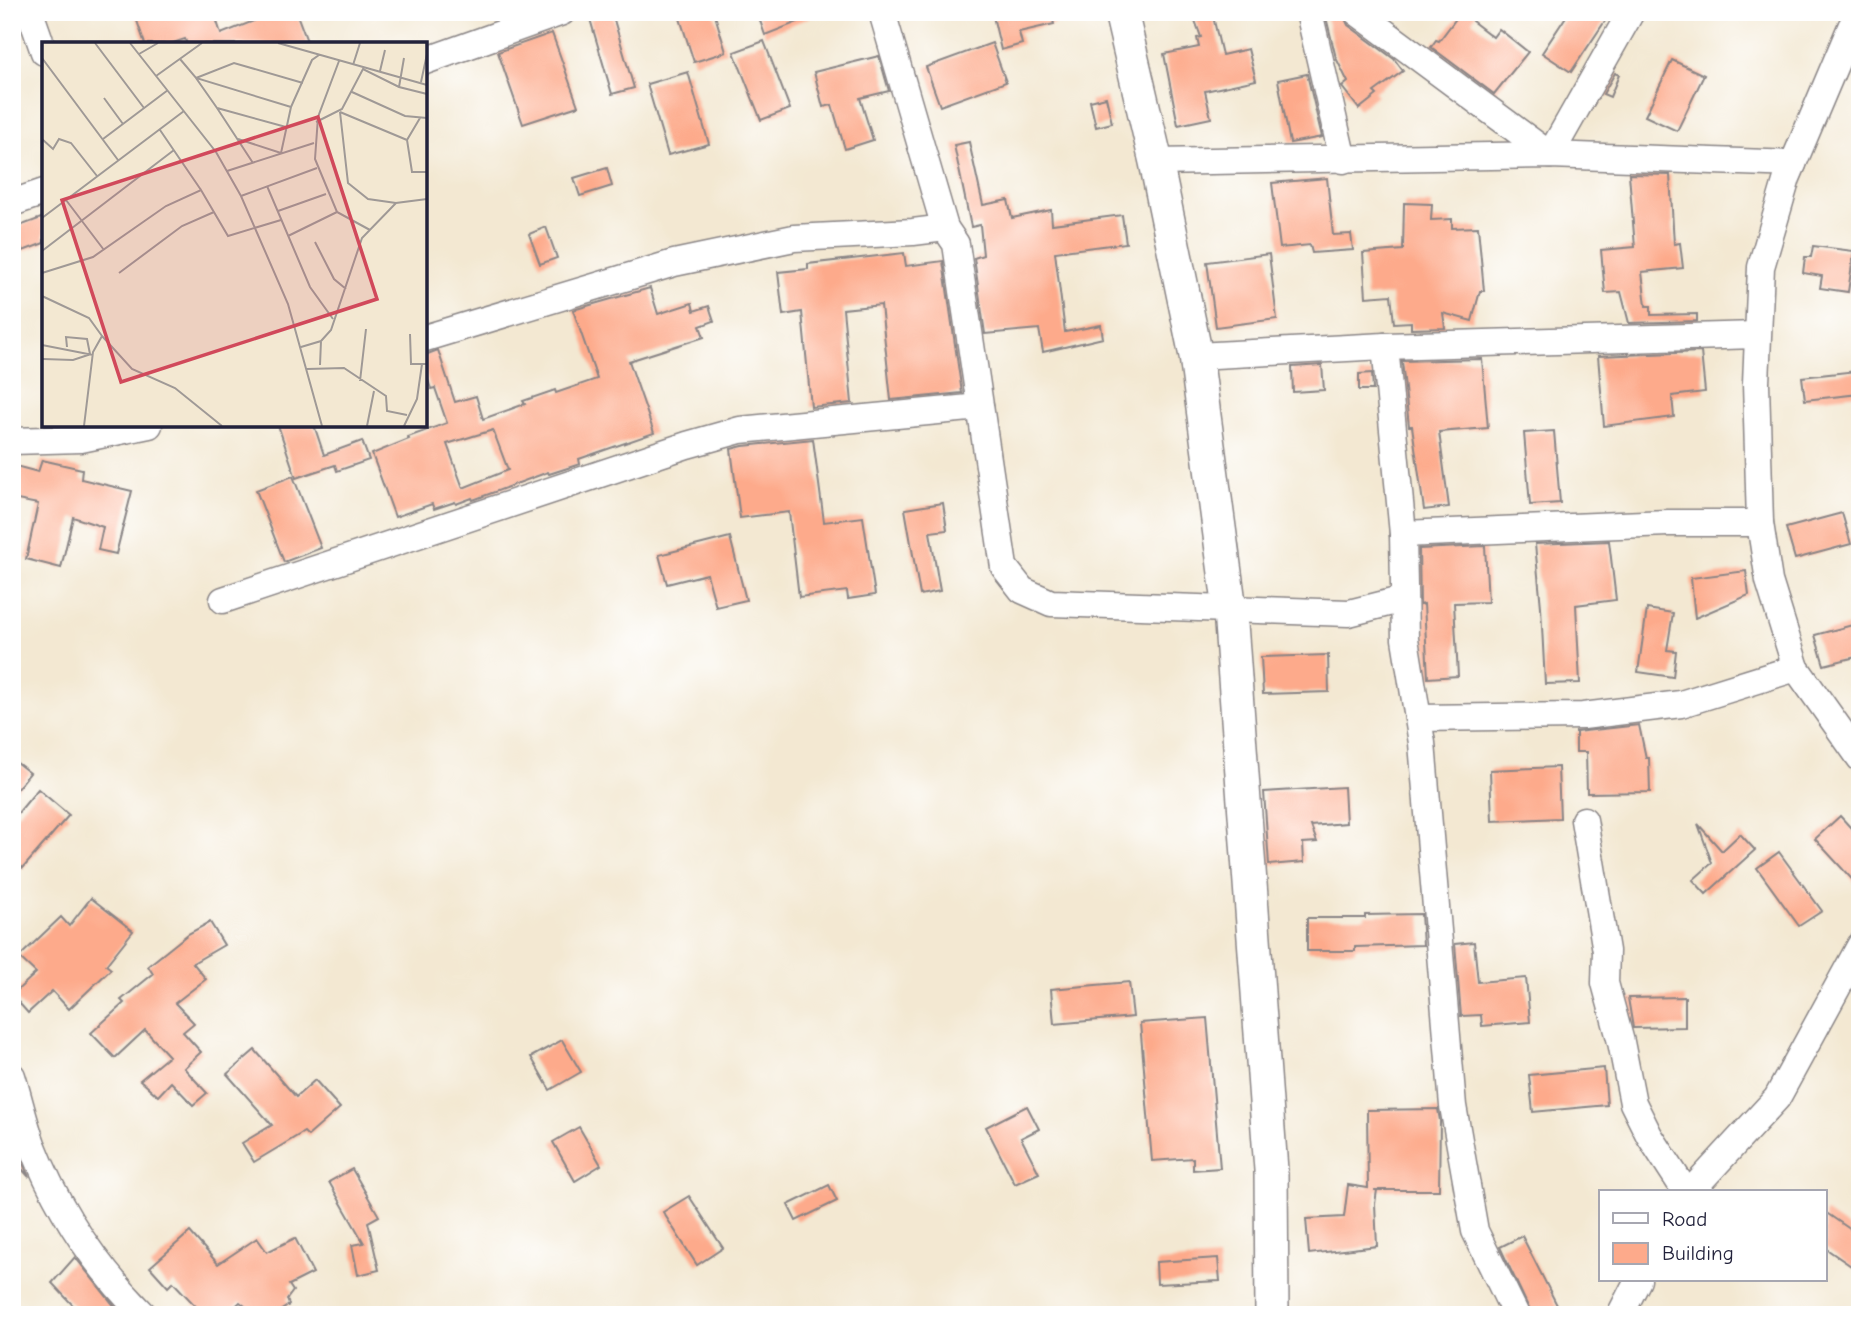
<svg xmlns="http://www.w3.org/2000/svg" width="1872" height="1327" viewBox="0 0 1872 1327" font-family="'Comic Neue',sans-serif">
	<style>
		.building { fill: #fdaa8b; fill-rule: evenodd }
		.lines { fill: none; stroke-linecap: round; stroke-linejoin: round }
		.minor-casing { stroke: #8a8586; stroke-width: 29 }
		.major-casing { stroke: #8a8586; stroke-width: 36 }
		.minor { stroke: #fff; stroke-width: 26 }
		.major { stroke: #fff; stroke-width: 33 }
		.inset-road { fill: none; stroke: #9f9996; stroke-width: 2 }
		.view { fill: #d1495b; fill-opacity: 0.15; stroke: #d1495b; stroke-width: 3.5 }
		.inset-edge { fill: none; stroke: #22223b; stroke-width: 3.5 }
	</style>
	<rect width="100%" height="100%" fill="#fff"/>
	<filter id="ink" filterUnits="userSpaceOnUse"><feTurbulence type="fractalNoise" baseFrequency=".0143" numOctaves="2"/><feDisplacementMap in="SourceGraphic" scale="14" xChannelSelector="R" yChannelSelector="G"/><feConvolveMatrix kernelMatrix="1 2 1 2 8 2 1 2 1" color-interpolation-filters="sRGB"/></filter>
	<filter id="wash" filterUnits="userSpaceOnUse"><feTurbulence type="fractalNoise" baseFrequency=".00686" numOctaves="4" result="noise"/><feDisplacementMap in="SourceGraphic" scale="28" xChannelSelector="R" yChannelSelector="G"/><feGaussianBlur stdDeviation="1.57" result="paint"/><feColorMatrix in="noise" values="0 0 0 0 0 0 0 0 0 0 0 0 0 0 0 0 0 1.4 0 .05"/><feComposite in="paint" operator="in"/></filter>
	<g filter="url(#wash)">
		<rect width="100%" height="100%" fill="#f3e8d2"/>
		<g id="blocks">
			<g class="building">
				<polygon points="134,12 214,12 221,34 264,17 262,12 296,12 308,44 187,44 185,39 170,44 145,44"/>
				<polygon points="678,12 714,12 726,52 694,62"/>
				<polygon points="757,12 820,12 821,13 765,35"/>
				<polygon points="992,12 1051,12 1054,24 1019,32 1022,44 1001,50"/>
				<polygon points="1192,12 1212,12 1222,55 1248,49 1256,80 1205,91 1211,118 1178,125 1164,54 1199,47 1197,38 1201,37"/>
				<polygon points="1342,12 1348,25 1394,59 1403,71 1374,92 1377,95 1359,109 1342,87 1348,82 1336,58 1325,13"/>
				<polygon points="1461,12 1477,12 1472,21 1493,37 1499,29 1528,52 1494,94 1431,47 1436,40 1439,41"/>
				<polygon points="1569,12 1611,12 1571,72 1542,53"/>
				<polygon points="612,13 634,88 612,94 590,19"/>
				<polygon points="552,33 578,106 523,124 498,52"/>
				<polygon points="764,41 790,109 761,120 734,52"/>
				<polygon points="992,43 1006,82 940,106 926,67"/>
				<polygon points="879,56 889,91 860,98 873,140 845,149 832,105 823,107 814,72"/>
				<polygon points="1672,60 1704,75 1677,131 1645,116"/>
				<polygon points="688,72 709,144 668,155 647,84"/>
				<polygon points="1615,73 1619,75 1610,97 1603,94"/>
				<polygon points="1307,74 1322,137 1290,143 1278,80"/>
				<polygon points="1106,97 1112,123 1096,127 1090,101"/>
				<polygon points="969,142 983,205 1008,200 1012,218 1051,210 1052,224 1122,215 1126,243 1055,252 1065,332 1101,325 1103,338 1043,352 1039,329 985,334 974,258 983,255 980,225 971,227 954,145"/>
				<polygon points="607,168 612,186 580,196 574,178"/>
				<polygon points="1629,174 1670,175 1674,244 1680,243 1683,268 1642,272 1646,306 1651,306 1651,315 1697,314 1697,321 1629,323 1621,292 1605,293 1601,250 1635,247"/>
				<polygon points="1327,178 1333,235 1351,234 1353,250 1312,253 1310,245 1280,248 1272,183"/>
				<polygon points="1404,203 1432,204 1431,220 1452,219 1452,228 1478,227 1484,291 1480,291 1472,321 1443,313 1445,328 1411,329 1411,322 1394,323 1391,295 1366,297 1363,253 1403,250"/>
				<polygon points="44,217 44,243 23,251 14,228"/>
				<polygon points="546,227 557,258 540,264 529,234"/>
				<polygon points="1813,246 1854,251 1848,292 1820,288 1822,276 1803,273 1805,257 1811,257"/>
				<polygon points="904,253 906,266 943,261 962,393 891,400 881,305 843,309 852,403 811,407 802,312 783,315 778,272 808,269 808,264"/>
				<polygon points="1269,254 1277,319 1216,327 1207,262"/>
				<path d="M 650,288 L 658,314 L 692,303 L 694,311 L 709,306 L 714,321 L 700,326 L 704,337 L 629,361 L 654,433 L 579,459 L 580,464 L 549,474 L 548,472 L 473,500 L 472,498 L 456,504 L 455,502 L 434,509 L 432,504 L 395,517 L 372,454 L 409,439 L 408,437 L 447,423 L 435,388 L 431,389 L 425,371 L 425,355 L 438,350 L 455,402 L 476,396 L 483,419 L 525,404 L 523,401 L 555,390 L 556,393 L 597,379 L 573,310 ZM 493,430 L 508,470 L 463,488 L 447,444 Z"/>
				<polygon points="1701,352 1705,392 1672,396 1674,417 1604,426 1598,356"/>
				<polygon points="1482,359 1488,428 1439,432 1449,507 1424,510 1412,426 1409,426 1402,361"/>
				<polygon points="1322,365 1324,390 1293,392 1292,367"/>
				<polygon points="1856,371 1859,394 1805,400 1802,377"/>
				<polygon points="1372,373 1373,390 1359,390 1359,374"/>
				<polygon points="278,425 314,425 324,455 362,441 369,460 337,471 335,465 296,478"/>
				<polygon points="1554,431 1560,503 1530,505 1524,433"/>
				<polygon points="813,439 824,522 863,517 875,595 848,599 847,591 799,597 789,512 740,518 731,449 743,446"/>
				<polygon points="42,460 82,469 81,479 132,491 116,554 98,550 103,527 73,517 61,568 26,559 38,504 12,499 12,465 38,472"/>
				<polygon points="293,476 321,548 284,562 256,490"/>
				<polygon points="943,503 947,530 930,532 940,591 920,595 905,509"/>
				<polygon points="1842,513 1851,544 1795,559 1786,528"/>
				<polygon points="730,537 746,600 716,607 707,574 667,584 659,555"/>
				<polygon points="1609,541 1616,600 1576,605 1580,683 1545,684 1541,607 1535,544"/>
				<polygon points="1485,546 1488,602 1454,603 1458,676 1428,678 1424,604 1420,605 1419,549"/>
				<polygon points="1746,571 1749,595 1695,618 1691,578"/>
				<polygon points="1647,609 1673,613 1667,650 1676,651 1673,677 1638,672"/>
				<polygon points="1860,623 1860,656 1824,665 1815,635"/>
				<polygon points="1328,655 1329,692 1263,694 1261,657"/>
				<polygon points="1639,725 1646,758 1649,758 1650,792 1587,793 1586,752 1576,752 1576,732"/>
				<polygon points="12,759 30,773 12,795"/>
				<polygon points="1558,767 1560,818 1492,821 1490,770"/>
				<polygon points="1344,787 1346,823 1311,826 1317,842 1303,843 1304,862 1269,865 1264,792"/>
				<polygon points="38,789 69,815 23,868 12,859 12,820"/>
				<polygon points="1840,816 1860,838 1860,888 1815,839"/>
				<polygon points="1698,824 1722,851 1740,834 1755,850 1706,894 1693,880 1712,863"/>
				<polygon points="1779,852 1822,911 1799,926 1757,868"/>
				<polygon points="91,898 133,931 106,965 111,969 69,1009 52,991 28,1013 12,995 36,973 19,957 61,917 69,926"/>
				<polygon points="1421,914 1423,945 1355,947 1355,951 1307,951 1307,918 1365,918 1365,915"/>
				<polygon points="210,922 224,945 193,963 206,979 175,1003 194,1023 183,1032 201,1052 184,1068 207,1093 193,1105 171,1082 158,1096 140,1080 169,1056 145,1030 115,1058 91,1033 124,1003 121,1000 153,974 148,966 188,934"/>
				<polygon points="1474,942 1478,982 1526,978 1530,1022 1482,1026 1481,1015 1461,1016 1455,944"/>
				<polygon points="1129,982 1133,1017 1054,1024 1051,989"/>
				<polygon points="1685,997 1685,1027 1633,1028 1628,998"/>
				<polygon points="1207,1018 1220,1168 1193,1170 1193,1158 1152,1161 1140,1023"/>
				<polygon points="562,1040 581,1072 550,1090 531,1057"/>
				<polygon points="255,1050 296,1097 315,1080 340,1108 308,1136 304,1132 254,1162 242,1143 272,1125 227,1074"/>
				<polygon points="1604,1068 1607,1105 1533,1112 1529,1075"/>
				<polygon points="1027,1106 1039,1129 1021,1138 1039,1173 1015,1184 986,1127"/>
				<polygon points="1438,1109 1440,1121 1439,1190 1374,1190 1377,1190 1375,1204 1377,1246 1309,1254 1306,1219 1344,1217 1348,1185 1368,1188 1367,1110"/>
				<polygon points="579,1127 601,1165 575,1181 553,1142"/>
				<polygon points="12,1135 17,1150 29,1177 12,1158"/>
				<polygon points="352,1169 379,1216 368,1222 379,1270 358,1275 352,1245 364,1243 329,1182"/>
				<polygon points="829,1185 837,1201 796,1221 788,1205"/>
				<polygon points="689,1196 723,1248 697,1265 663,1212"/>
				<polygon points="1825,1212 1860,1236 1860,1272 1825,1248"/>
				<polygon points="190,1232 218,1264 257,1238 267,1252 295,1238 313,1273 289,1285 293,1291 287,1299 289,1305 274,1315 256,1315 240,1302 226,1315 204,1315 173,1282 168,1287 150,1267"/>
				<polygon points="1522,1236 1562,1315 1532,1315 1500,1247"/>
				<polygon points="75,1257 115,1307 109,1315 82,1315 52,1283"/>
				<polygon points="1218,1258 1220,1281 1157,1284 1156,1262"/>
			</g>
		</g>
	</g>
	<g filter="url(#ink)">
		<use href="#blocks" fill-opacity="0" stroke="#8a8586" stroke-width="2"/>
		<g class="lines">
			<g class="minor-casing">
				<g id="minor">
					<polyline points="30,12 44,52"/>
					<polyline points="882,12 945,228"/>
					<polyline points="1309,12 1343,160"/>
					<polyline points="1357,12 1550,155"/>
					<polyline points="1860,12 1851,27 1787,178 1761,267 1756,383 1760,523 1769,581 1796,668 1860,758"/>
					<polyline points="425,61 562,12"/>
					<polyline points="1550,155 1631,12"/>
					<polyline points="1156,162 1550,155 1793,164"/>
					<polyline points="12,203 44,192"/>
					<polyline points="425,338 674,263 794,238 913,232 945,228 956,244 1004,567 1022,590 1051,603 1349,613 1404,599"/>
					<polyline points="1385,346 1403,534 1405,639 1422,743 1453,1106 1475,1231 1516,1315"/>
					<polyline points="1196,356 1385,346 1757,335"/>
					<polyline points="12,441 81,439 149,425"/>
					<polyline points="1403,534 1668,523 1760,523"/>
					<polyline points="223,600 687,445 740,430 980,407"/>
					<polyline points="1418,718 1583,716 1681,704 1796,668"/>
					<polyline points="1584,820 1606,951 1605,983 1621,1042 1633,1103 1649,1135 1686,1192"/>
					<path d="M 12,1076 C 19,1099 24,1122 32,1144 C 57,1208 95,1266 144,1315"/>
					<polyline points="1690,1192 1777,1098 1860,946"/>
					<polyline points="1620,1315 1638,1280"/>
				</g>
			</g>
			<g class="major-casing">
				<polyline id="major" points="1121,12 1156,162 1196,356 1230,610 1271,1170 1272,1315"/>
			</g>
			<use href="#minor" class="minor"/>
			<use href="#major" class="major"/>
		</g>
	</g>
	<g transform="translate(42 42)">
		<rect width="385" height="385" fill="#f3e8d2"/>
		<path class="inset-road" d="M 53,1 L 102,66M 88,1 L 174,110 L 199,154 L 246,262 L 280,384M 236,1 L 385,43M 97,12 L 116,1M 0,16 L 76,118M 138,17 L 154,36 L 249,65 L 270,18 L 277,13M 297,19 L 276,75 L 273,117 L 295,170 L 328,188M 311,23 L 318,1M 338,29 L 343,8M 114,34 L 160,1M 379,40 L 385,12M 357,45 L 362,16M 310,50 L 363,74 L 385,76M 62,56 L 81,82M 175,66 L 154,36 L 192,21 L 261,41M 298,70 L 306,141 L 326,157 L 354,161M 298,70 L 365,98M 378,76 L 365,98 L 370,130 L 385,130M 274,80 L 300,67 L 321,27 L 357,45 L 385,52M 118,88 L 159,148M 0,97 L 11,107 L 17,97 L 29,101 L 55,134M 61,97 L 126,48M 196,97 L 239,111M 239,111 L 249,65M 211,121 L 175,66 L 244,85M 185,129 L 272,101M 225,144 L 268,245 L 291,277M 199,154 L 275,126M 24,158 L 62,208M 236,169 L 284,152M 0,176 L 142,69M 246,194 L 295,170M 273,200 L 292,237 L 304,247M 0,209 L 132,108M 0,231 L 51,215 L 124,164 L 159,148 L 186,194 L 239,178M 77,231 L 140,184 L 172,170M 0,254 L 47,276 L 60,294 L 51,310 L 42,384M 368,292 L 369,322 L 385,322M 60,294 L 90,327 L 133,346 L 180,384M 0,303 L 51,313M 25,305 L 24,295 L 45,297 L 48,312M 259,305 L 279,299 L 289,288 L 320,196 L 354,161 L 385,157M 1,317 L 31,318 L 49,312M 278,323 L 279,299M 265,327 L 302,326 L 344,354 L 345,369 L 365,373M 318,339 L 324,287M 325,384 L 332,349M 362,384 L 375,357 L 380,322"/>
		<path class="view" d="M 276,75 L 335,257 L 79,340 L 20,158 Z"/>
		<rect width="385" height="385" class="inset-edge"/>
	</g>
	<rect width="1872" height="1327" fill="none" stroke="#fff" stroke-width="42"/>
	<rect x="1599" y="1190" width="228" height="91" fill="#ffffff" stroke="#a7a7b1" stroke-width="2"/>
	<rect x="1613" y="1213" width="35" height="10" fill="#ffffff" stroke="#a7a7b1" stroke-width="2"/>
	<text x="1662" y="1226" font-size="21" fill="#22223b">Road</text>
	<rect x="1613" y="1243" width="35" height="21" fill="#fdaa8b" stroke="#a7a7b1" stroke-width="2"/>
	<text x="1662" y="1260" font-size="21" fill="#22223b">Building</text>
</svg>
